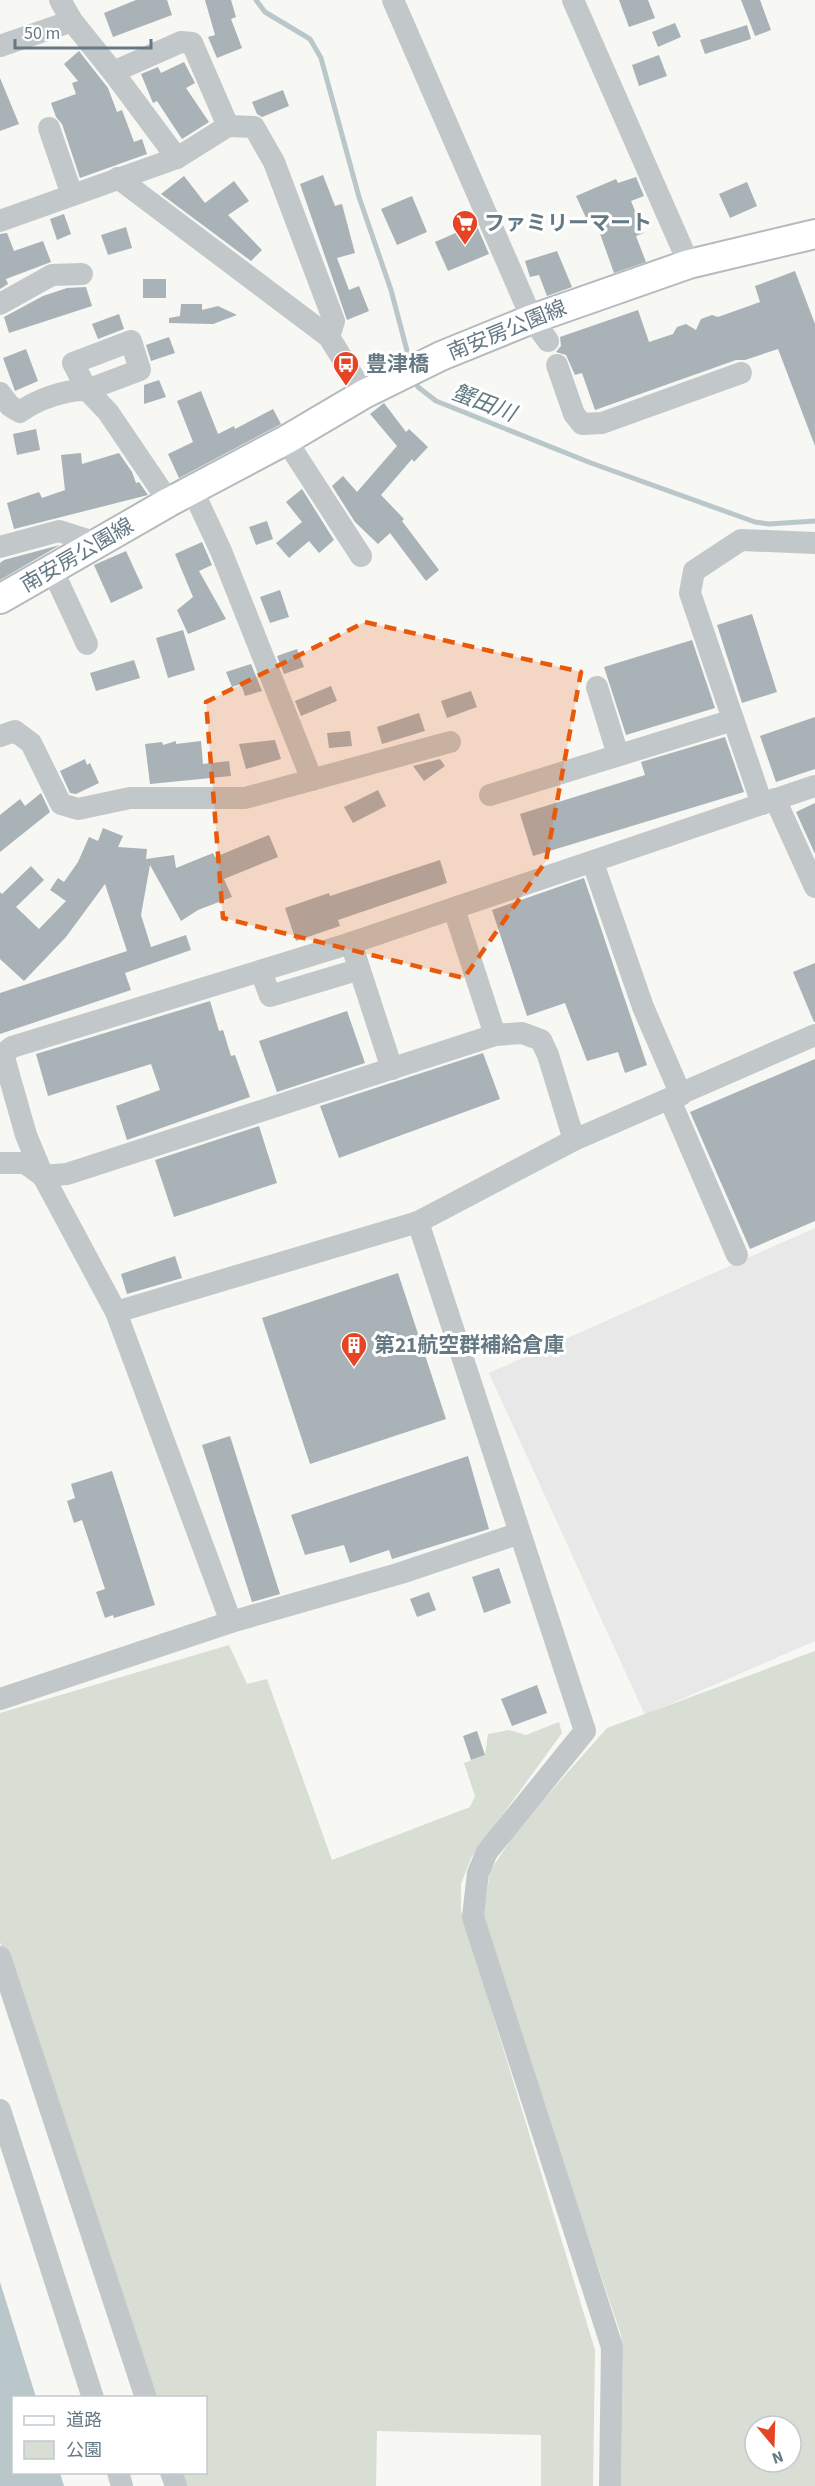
<svg xmlns="http://www.w3.org/2000/svg" width="815" height="2486" viewBox="0 0 815 2486" font-family="'Source Sans 3','Noto Sans JP',sans-serif">
	<style>
		.built { fill: #e7e8e7 }
		.green { fill: #d8ded4; fill-rule: evenodd }
		.water { fill: #bac7ca }
		.lines { fill: none; stroke-linecap: round; stroke-linejoin: round }
		.stream { stroke: #bac7ca; stroke-width: 5 }
		.building { fill: #a8b2b7 }
		.major-casing { stroke: #b5babd; stroke-width: 32 }
		.minor { stroke: #c2c7c9; stroke-width: 22 }
		.major { stroke: #fff; stroke-width: 28 }
		.marked { fill: #e8590c; fill-opacity: 0.2; stroke: #e8590c; stroke-width: 4.5; stroke-dasharray: 12 8; stroke-linejoin: round }
		.labels { text-anchor: middle; stroke-width: 6; stroke-linejoin: round; paint-order: stroke }
		.poi-label { font-size: 21px; font-weight: bold; fill: #657985; stroke: #fff; text-anchor: start }
		.street-label { font-size: 21px; fill: #657985; stroke: #fff }
		.water-label { font-size: 22px; font-style: italic; fill: #617b81; stroke: #fff }
	</style>
	<rect width="100%" height="100%" fill="#f7f7f3"/>
	<polygon class="built" points="815,1228 815,1641 645,1715 489,1373"/>
	<g class="green">
		<polygon points="229,1645 247,1684 267,1679 332,1860 470,1807 475,1796 464,1763 485,1755 488,1734 509,1730 526,1735 559,1722 562,1733 471,1858 461,1884 461,1910 595,2350 593,2486 541,2486 541,2435 377,2431 376,2486 183,2486 179,2473 206,2472 206,2398 154,2397 0,1942 0,1713"/>
		<path d="M 815,1651 L 815,2486 L 621,2486 L 623,2348 L 620,2332 L 493,1956 L 483,1921 L 490,1871 L 520,1826 L 607,1728 ZM 755,2426 L 791,2426 L 791,2462 L 755,2462 Z"/>
	</g>
	<polygon class="water" points="0,2282 36,2397 14,2398 14,2472 60,2473 64,2486 0,2486"/>
	<g class="lines">
		<g class="stream">
			<polyline points="256,0 265,12 310,39 321,58 359,197 391,290 410,362"/>
			<polyline points="415,379 418,387 436,401 591,463 755,522 769,524 815,521"/>
		</g>
	</g>
	<g class="building">
		<polygon points="136,0 167,0 172,15 113,37 104,13"/>
		<polygon points="205,0 231,0 236,17 231,19 242,48 217,58 208,37 215,35"/>
		<polygon points="619,0 648,0 655,18 629,27"/>
		<polygon points="741,0 760,0 771,30 755,36"/>
		<polygon points="675,23 681,37 658,47 652,32"/>
		<polygon points="747,25 751,39 705,54 700,40"/>
		<polygon points="79,51 108,88 117,112 122,110 134,142 142,139 147,154 80,178 62,124 56,117 51,103 76,94 72,83 78,81 64,64"/>
		<polygon points="659,55 667,76 639,86 632,65"/>
		<polygon points="184,62 195,83 186,88 209,122 182,139 157,101 153,103 141,74 158,67 161,73"/>
		<polygon points="0,78 19,124 0,131"/>
		<polygon points="283,90 289,106 262,117 257,114 252,102"/>
		<polygon points="323,175 335,206 342,204 355,253 337,258 349,290 359,286 369,311 347,320 300,184"/>
		<polygon points="184,176 205,203 234,181 249,201 228,215 262,250 251,261 161,194"/>
		<polygon points="636,177 644,196 631,201 644,233 636,236 646,262 614,273 594,217 587,220 576,196 616,179 618,183"/>
		<polygon points="747,182 757,206 730,218 719,194"/>
		<polygon points="412,196 427,232 397,245 381,209"/>
		<polygon points="64,214 71,234 57,240 50,219"/>
		<polygon points="476,224 489,254 448,271 435,242"/>
		<polygon points="126,227 132,248 108,255 101,235"/>
		<polygon points="7,233 14,251 43,241 51,262 6,279 8,284 0,289 0,234"/>
		<polygon points="557,251 572,287 547,296 539,275 530,277 525,261"/>
		<polygon points="795,271 815,324 815,446 778,349 745,360 736,360 595,410 582,373 575,375 566,355 556,352 561,346 560,337 638,310 649,342 673,334 677,327 686,324 696,330 701,319 712,315 718,317 760,302 755,286"/>
		<rect x="143" y="279" width="23" height="19"/>
		<polygon points="86,287 92,306 9,333 4,317 43,296 67,288"/>
		<polygon points="181,304 202,304 202,310 218,306 237,315 213,324 169,323 169,318 180,316"/>
		<polygon points="119,314 124,329 98,339 92,324"/>
		<polygon points="169,337 175,353 151,361 146,345"/>
		<polygon points="26,349 38,381 15,391 3,358"/>
		<polygon points="159,380 166,397 144,404 144,385"/>
		<polygon points="201,391 218,434 234,426 235,429 273,409 281,424 179,478 168,454 193,442 177,401"/>
		<polygon points="384,403 406,432 409,429 428,447 414,462 412,459 381,495 404,519 402,521 439,570 426,581 390,533 378,544 355,522 332,486 343,476 357,492 397,446 370,414"/>
		<polygon points="36,429 40,450 17,455 13,434"/>
		<polygon points="81,453 82,464 119,453 132,472 136,483 139,482 148,495 14,529 7,503 39,492 42,498 65,490 61,455"/>
		<polygon points="302,489 334,540 319,553 309,541 289,558 276,543 302,522 286,502"/>
		<polygon points="267,521 273,539 256,545 249,527"/>
		<polygon points="202,542 212,565 199,571 226,619 188,634 177,610 193,597 175,554"/>
		<polygon points="60,545 0,580 0,563 4,560"/>
		<polygon points="126,551 143,588 111,603 94,565"/>
		<polygon points="280,590 289,617 270,623 260,597"/>
		<polygon points="752,614 777,692 742,703 717,625"/>
		<polygon points="183,630 195,670 168,678 156,638"/>
		<polygon points="692,640 715,708 626,735 604,667"/>
		<polygon points="297,649 304,667 284,674 277,656"/>
		<polygon points="134,660 140,678 96,691 90,673"/>
		<polygon points="251,664 262,691 245,696 241,684 232,687 226,672"/>
		<polygon points="331,686 337,701 301,716 295,701"/>
		<polygon points="471,691 477,707 447,718 441,701"/>
		<polygon points="419,713 425,731 382,744 377,727"/>
		<polygon points="815,717 815,769 776,782 760,736"/>
		<polygon points="350,731 352,746 329,748 327,733"/>
		<polygon points="725,737 744,792 533,856 520,814 645,775 641,762"/>
		<polygon points="275,740 281,759 246,769 239,744"/>
		<polygon points="176,741 176,744 201,741 203,764 229,761 231,776 150,784 145,744 162,742 163,745"/>
		<polygon points="85,759 87,765 90,763 99,783 76,794 70,793 60,771"/>
		<polygon points="440,759 445,766 424,781 413,766"/>
		<polygon points="378,790 386,806 353,823 344,807"/>
		<polygon points="41,793 50,812 0,852 0,815 20,799 25,806"/>
		<polygon points="815,803 815,854 796,812"/>
		<polygon points="103,828 123,836 118,847 147,849 146,859 174,855 176,868 213,853 215,857 269,835 278,857 224,879 232,897 198,910 181,921 150,865 141,915 151,947 186,935 191,950 125,973 131,990 0,1034 0,993 127,951 105,884 66,937 24,981 0,959 0,892 2,894 31,866 44,880 16,907 39,929 66,901 50,890 58,878 64,882 78,862 89,837 98,841"/>
		<polygon points="440,860 447,883 338,920 340,926 296,941 285,908 329,893 330,896"/>
		<polygon points="584,878 647,1065 625,1073 618,1052 587,1061 565,1003 527,1016 492,910"/>
		<polygon points="815,963 815,1022 814,1022 793,972"/>
		<polygon points="210,1001 219,1031 223,1030 231,1056 235,1055 250,1097 127,1140 116,1106 160,1090 151,1064 48,1096 36,1054"/>
		<polygon points="347,1011 365,1063 277,1092 259,1041"/>
		<polygon points="483,1053 500,1099 339,1158 320,1106"/>
		<polygon points="815,1059 815,1221 750,1249 690,1112"/>
		<polygon points="259,1126 277,1183 174,1217 155,1160"/>
		<polygon points="175,1256 182,1278 127,1294 121,1274"/>
		<polygon points="398,1273 446,1419 310,1464 262,1318"/>
		<polygon points="230,1436 280,1594 252,1602 202,1445"/>
		<polygon points="468,1456 489,1529 392,1559 389,1550 350,1563 344,1545 305,1555 291,1515"/>
		<polygon points="112,1471 155,1605 114,1618 113,1615 105,1618 96,1592 105,1589 82,1520 74,1523 67,1501 75,1498 71,1484"/>
		<polygon points="499,1568 511,1603 484,1613 472,1577"/>
		<polygon points="429,1592 436,1610 417,1617 410,1599"/>
		<polygon points="537,1685 547,1713 512,1726 501,1699"/>
		<polygon points="477,1731 485,1755 471,1760 463,1736"/>
	</g>
	<g class="lines">
		<g class="major-casing">
			<polyline id="major" points="0,599 169,502 286,440 364,394 441,356 532,319 689,264 815,234"/>
		</g>
		<g class="minor">
			<polyline points="60,0 72,21 113,72 177,158"/>
			<polyline points="393,0 532,319 548,341"/>
			<polyline points="573,0 689,264"/>
			<polyline points="0,46 72,21"/>
			<polyline points="113,72 181,42 192,43 228,126"/>
			<polyline points="49,128 72,195"/>
			<polyline points="118,178 329,337 364,394"/>
			<polyline points="0,221 177,158 228,126 254,127 274,162 334,321 329,337"/>
			<polyline points="0,304 52,275 82,274"/>
			<polyline points="557,365 574,414 582,424 602,423 741,373"/>
			<path d="M 0,393 L 10,406 L 20,412 C 36,400 66,389 87,390 L 140,370 L 131,341 L 73,363 L 87,390 L 108,412 L 169,502"/>
			<polyline points="286,440 361,556"/>
			<polyline points="192,489 221,551 312,780"/>
			<polyline points="0,547 59,531 97,543"/>
			<polyline points="52,569 87,644"/>
			<polyline points="597,687 618,755"/>
			<polyline points="0,736 15,731 31,743 61,804 78,809 130,798 245,798 450,742"/>
			<polyline points="490,795 733,720"/>
			<polyline points="775,799 815,887"/>
			<polyline points="762,804 690,593 694,571 741,540 815,543"/>
			<polyline points="593,863 643,1007 681,1095"/>
			<polyline points="454,909 495,1035"/>
			<polyline points="351,943 392,1069"/>
			<polyline points="261,971 270,996 347,973"/>
			<polyline points="670,1100 737,1255"/>
			<polyline points="0,1163 25,1163 43,1176 67,1174 495,1035 522,1033 541,1040 548,1055 574,1140"/>
			<polyline points="418,1222 585,1731 487,1852 478,1873 473,1917 612,2347 610,2486"/>
			<polyline points="116,1312 418,1222 574,1140 815,1035"/>
			<polyline points="231,1622 116,1312 43,1176 26,1135 3,1054 12,1047 351,943 815,786"/>
			<polyline points="0,1699 231,1622 401,1573 520,1533"/>
			<polyline points="0,1957 146,2398"/>
			<polyline points="0,2110 93,2398"/>
			<polyline points="118,2472 122,2486"/>
			<polyline points="171,2472 176,2486"/>
		</g>
		<use href="#major" class="major"/>
	</g>
	<path class="marked" d="M 365,622 L 581,672 L 546,861 L 464,978 L 223,918 L 206,702 Z"/>
	<defs>
		<g id="supermarket-pin" transform="scale(1.35)"><path d="M0 17L-7.5 6A9.5 9.5 0 1 1 7.5 6Z" fill="#e54525" stroke="#fff"/><path d="M-6-5.5h2.5l.6 2H6L4.5 2H-2.5L-4.4-4H-6ZM-1.5 3.2a1.3 1.3 0 1 0 .1 0ZM3 3.2a1.3 1.3 0 1 0 .1 0Z" fill="#fff"/></g>
		<g id="bus-pin" transform="scale(1.35)"><path d="M0 17L-7.5 6A9.5 9.5 0 1 1 7.5 6Z" fill="#e54525" stroke="#fff"/><path d="M-5-6H5V4H4V6H2V4H-2V6H-4V4H-5ZM-3.5-4V0h7V-4ZM-3.5 1.2v1.5H-2V1.2ZM2 1.2v1.5H3.5V1.2Z" fill="#fff"/></g>
		<g id="building-pin" transform="scale(1.35)"><path d="M0 17L-7.5 6A9.5 9.5 0 1 1 7.5 6Z" fill="#e54525" stroke="#fff"/><path d="M-4-6H4V6H1V3H-1V6H-4ZM-2.5-4.3h1.7v1.8h-1.7ZM.8-4.3h1.7v1.8H.8ZM-2.5-1h1.7V.8h-1.7ZM.8-1h1.7V.8H.8Z" fill="#fff"/></g>
	</defs>
	<g fill-rule="evenodd">
		<use href="#supermarket-pin" x="465" y="223"/>
		<use href="#bus-pin" x="346" y="364"/>
		<use href="#building-pin" x="354" y="1345"/>
	</g>
	<g class="labels">
		<g class="poi-label">
			<text x="484" y="230">ファミリーマート</text>
			<text x="366" y="371">豊津橋</text>
			<text x="374" y="1352">第21航空群補給倉庫</text>
		</g>
		<g class="street-label">
			<text transform="translate(507 330) rotate(-22)" y="7">南安房公園線</text>
			<text transform="translate(77 555) rotate(-30)" y="7">南安房公園線</text>
		</g>
		<g class="water-label">
			<text transform="translate(484 402) rotate(21)" y="8">蟹田川</text>
		</g>
	</g>
	<rect x="12" y="2396" width="195" height="78" fill="#ffffff" stroke="#c1c9ce" stroke-width="1.5"/>
	<rect x="24" y="2416" width="30" height="9" fill="#ffffff" stroke="#c1c9ce" stroke-width="1.5"/>
	<text x="66" y="2426" font-size="18" fill="#657985">道路</text>
	<rect x="24" y="2441" width="30" height="18" fill="#d8ded4" stroke="#c1c9ce" stroke-width="1.5"/>
	<text x="66" y="2456" font-size="18" fill="#657985">公園</text>
	<g transform="translate(773 2444) rotate(161)"><circle r="28" fill="#ffffff" stroke="#c1c9ce" stroke-width="1.5"/>
	<path d="M0-4.5L10 22L0 15L-10 22Z" fill="#e54525"/>
	<text y="-9" font-size="16" font-weight="bold" text-anchor="middle" fill="#657985">N</text>
	</g>
	<path d="M15 39v9h136v-9" fill="none" stroke="#657985" stroke-width="3"/>
	<text x="24" y="39" font-size="18" fill="#657985" stroke="#ffffff" stroke-width="4.5" paint-order="stroke">50 m</text>
</svg>
